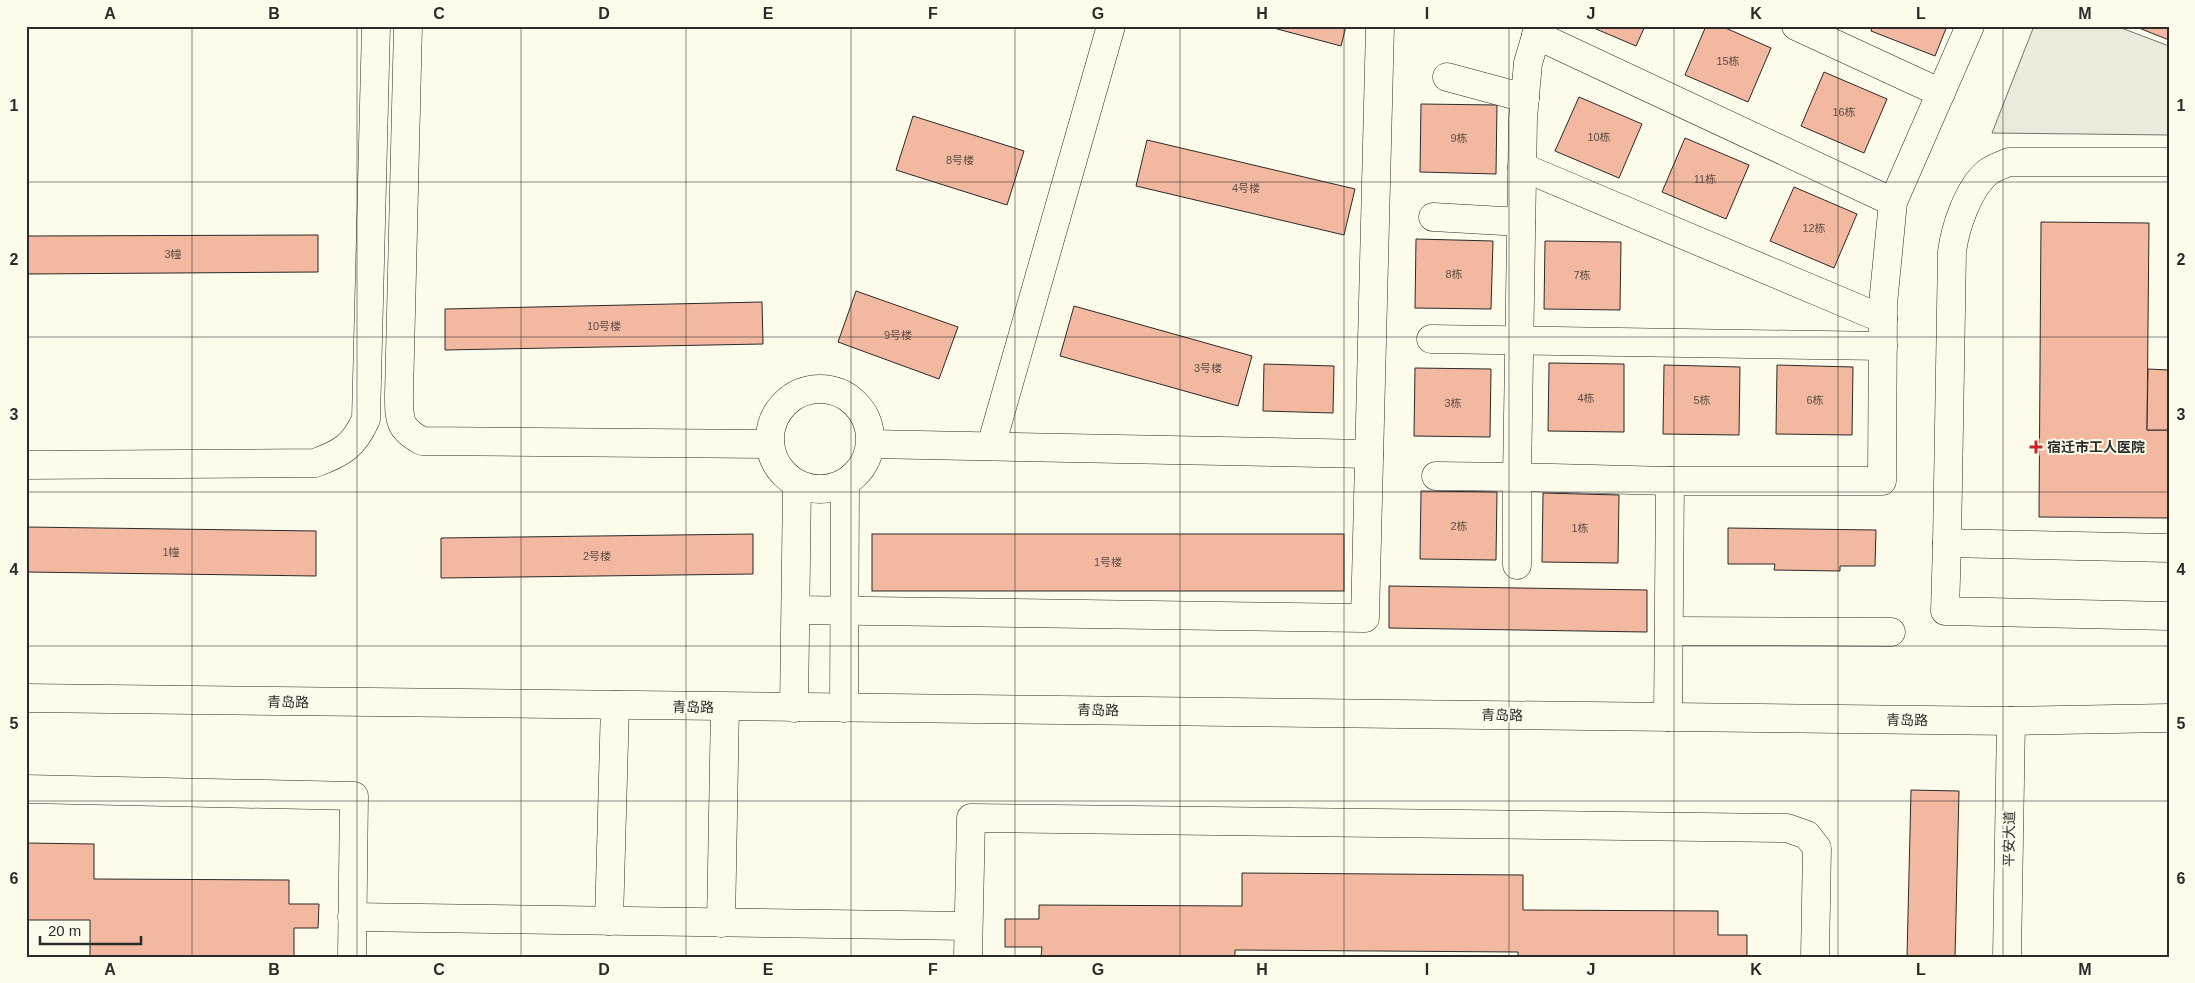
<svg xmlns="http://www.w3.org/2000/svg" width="2195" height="983" viewBox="0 0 2195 983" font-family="Helvetica,'Noto Sans SC',sans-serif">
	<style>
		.parking { fill: #eceadb; stroke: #74746e }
		.building { fill: #f2b8a0; stroke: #2b2b2b }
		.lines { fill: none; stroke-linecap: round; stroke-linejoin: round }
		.minor-casing { stroke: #2b2b2b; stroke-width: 29 }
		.minor { stroke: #fdfbea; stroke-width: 28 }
		.grid { fill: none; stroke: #2b2b2b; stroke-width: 1; stroke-opacity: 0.55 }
		.poi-dot { fill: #c62828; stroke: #fdfbea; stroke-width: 2 }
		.labels { text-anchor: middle; stroke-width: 4; stroke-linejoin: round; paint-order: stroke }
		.number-label { font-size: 11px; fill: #5d4e48 }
		.poi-label { font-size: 14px; font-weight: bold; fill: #2b2b2b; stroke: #fdfbea; text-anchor: start }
		.street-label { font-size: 14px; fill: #2b2b2b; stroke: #fdfbea }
		.neatline { fill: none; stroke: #2b2b2b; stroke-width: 2 }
		.grid-label { font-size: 16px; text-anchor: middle; font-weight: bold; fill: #2b2b2b }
	</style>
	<rect width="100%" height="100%" fill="#fdfbea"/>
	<polygon class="parking" points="2034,26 2116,26 2169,46 2169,135 1992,133"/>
	<g class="building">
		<polygon points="1266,26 1346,26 1341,46"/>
		<polygon points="1589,26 1645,26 1636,46"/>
		<polygon points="1706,26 1721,26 1771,48 1748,102 1685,75"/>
		<polygon points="1872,26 1947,26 1935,56 1871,31"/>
		<polygon points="2134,26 2169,26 2169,40"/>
		<polygon points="1824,72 1887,99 1864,153 1801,126"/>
		<polygon points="1579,97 1642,124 1619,178 1555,151"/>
		<polygon points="1421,104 1497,105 1496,174 1420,172"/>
		<polygon points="913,116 1024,151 1007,205 896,170"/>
		<polygon points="1685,138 1749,165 1726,219 1662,192"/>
		<polygon points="1147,140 1355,189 1344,235 1136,186"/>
		<polygon points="1794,187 1857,214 1834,268 1770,241"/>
		<polygon points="2041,222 2149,223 2147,430 2169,430 2169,518 2039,517"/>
		<polygon points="318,235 318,272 28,274 27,236"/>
		<polygon points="1416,239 1493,241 1491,309 1415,308"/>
		<polygon points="1545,241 1621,242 1620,310 1544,309"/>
		<polygon points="856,291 958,327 939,379 838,342"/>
		<polygon points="762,302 763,344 445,350 445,309"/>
		<polygon points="1074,306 1252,356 1238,406 1060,356"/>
		<polygon points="1549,363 1624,364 1624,432 1548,431"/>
		<polygon points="1264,364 1334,366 1333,413 1263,411"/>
		<polygon points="1664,365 1740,367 1739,435 1663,434"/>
		<polygon points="1777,365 1853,367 1852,435 1776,434"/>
		<polygon points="1415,368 1491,369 1490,437 1414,436"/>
		<polygon points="2148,369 2169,370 2169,430 2147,430"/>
		<polygon points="1421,491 1497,492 1496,560 1420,559"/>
		<polygon points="1543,493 1619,495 1618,563 1542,562"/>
		<polygon points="26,527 316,531 316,576 26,572"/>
		<polygon points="1728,528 1876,530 1875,566 1840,566 1840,571 1774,570 1775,564 1728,564"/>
		<polygon points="753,534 753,574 441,578 441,538"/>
		<rect x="872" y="534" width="472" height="57"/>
		<polygon points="1389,586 1647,590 1647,632 1389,628"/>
		<polygon points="1911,790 1959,791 1955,957 1907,957"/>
		<polygon points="26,843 94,844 94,879 289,880 289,904 319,904 318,928 294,928 294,957 90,957 90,920 26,920"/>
		<polygon points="1242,873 1523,875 1523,910 1718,911 1718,935 1747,935 1747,957 1518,957 1518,952 1235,950 1235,957 1041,957 1042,947 1005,947 1005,919 1039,919 1039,905 1242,906"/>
	</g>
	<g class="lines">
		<g class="minor-casing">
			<g id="minor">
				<path d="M 408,26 L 399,395 C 399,420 399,429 422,441 L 770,444"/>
				<polyline points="1539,26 1528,63 1523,118 1517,477 1670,481 1882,481 1883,304 1893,202 1970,26"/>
				<polyline points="1796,26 1941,93"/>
				<polyline points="1536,35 1893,202"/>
				<polyline points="1447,77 1525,98"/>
				<path d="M 2169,162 L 2009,162 C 2002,165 1993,168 1988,172 C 1968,188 1955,228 1952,252 L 1947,543 L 2169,548"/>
				<polyline points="1522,167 1883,319"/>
				<polyline points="1433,217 1521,222"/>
				<polyline points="1431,339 1883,346"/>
				<circle cx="820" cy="439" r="50"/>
				<polyline points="871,444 1369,454"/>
				<polyline points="991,446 1111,26"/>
				<path d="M 26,465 L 315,463 C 342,453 354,446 366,419 L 376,26"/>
				<polyline points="1436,476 1517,477 1517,565"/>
				<polyline points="1947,543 1945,611 2169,616"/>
				<polyline points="796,610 1365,618 1380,26"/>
				<polyline points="1669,631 1891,632"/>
				<polyline points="26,698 2011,721 2169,718"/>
				<polyline points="794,708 797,484"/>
				<polyline points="844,708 845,483"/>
				<polyline points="1668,717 1670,481"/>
				<polyline points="26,789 354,796 352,957"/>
				<polyline points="352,917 968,926"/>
				<polyline points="609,921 615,705"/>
				<polyline points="721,923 725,707"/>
				<polyline points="968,957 971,818 1787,828 1807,835 1817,848 1815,957"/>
				<polyline points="2007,957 2011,721"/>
			</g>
		</g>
		<use href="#minor" class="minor"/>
	</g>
	<path class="grid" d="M 192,26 L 192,957M 357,26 L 357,957M 521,26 L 521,957M 686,26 L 686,957M 851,26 L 851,957M 1015,26 L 1015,957M 1180,26 L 1180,957M 1344,26 L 1344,957M 1509,26 L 1509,957M 1674,26 L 1674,957M 1838,26 L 1838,957M 2003,26 L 2003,957M 26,182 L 2169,182M 26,337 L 2169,337M 26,492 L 2169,492M 26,646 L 2169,646M 26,801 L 2169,801"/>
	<path class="poi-dot" d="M2033.5 439.5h5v5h5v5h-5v5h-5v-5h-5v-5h5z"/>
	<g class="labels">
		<g class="number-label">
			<text x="1728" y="65">15栋</text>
			<text x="1844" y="116">16栋</text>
			<text x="1599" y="141">10栋</text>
			<text x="1459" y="142">9栋</text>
			<text x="960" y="164">8号楼</text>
			<text x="1705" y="183">11栋</text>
			<text x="1246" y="192">4号楼</text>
			<text x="1814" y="232">12栋</text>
			<text x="173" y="258">3幢</text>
			<text x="1454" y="278">8栋</text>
			<text x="1582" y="279">7栋</text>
			<text x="604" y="330">10号楼</text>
			<text x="898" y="339">9号楼</text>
			<text x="1208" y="372">3号楼</text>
			<text x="1586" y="402">4栋</text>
			<text x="1702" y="404">5栋</text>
			<text x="1815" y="404">6栋</text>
			<text x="1453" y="407">3栋</text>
			<text x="1459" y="530">2栋</text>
			<text x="1580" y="532">1栋</text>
			<text x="171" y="556">1幢</text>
			<text x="597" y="560">2号楼</text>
			<text x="1108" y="566">1号楼</text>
		</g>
		<g class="poi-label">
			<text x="2047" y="452">宿迁市工人医院</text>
		</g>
		<g class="street-label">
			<text transform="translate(288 702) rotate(1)" y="5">青岛路</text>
			<text transform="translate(693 707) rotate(1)" y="5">青岛路</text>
			<text transform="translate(1098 710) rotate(1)" y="5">青岛路</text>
			<text transform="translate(1502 715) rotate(1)" y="5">青岛路</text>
			<text transform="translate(1907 720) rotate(1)" y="5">青岛路</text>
			<text transform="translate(2009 839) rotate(-89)" y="5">平安大道</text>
		</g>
	</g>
	<rect width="2195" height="983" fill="none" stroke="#fdfbea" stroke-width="55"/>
	<path d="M40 936v8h101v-8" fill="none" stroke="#2b2b2b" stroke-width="2.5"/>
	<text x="48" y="936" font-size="15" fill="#2b2b2b" stroke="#fdfbea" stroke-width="4" paint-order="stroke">20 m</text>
	<rect x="28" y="28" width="2140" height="928" class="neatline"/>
	<g class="grid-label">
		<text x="110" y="19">A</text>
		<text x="274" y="19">B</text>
		<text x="439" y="19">C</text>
		<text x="604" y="19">D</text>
		<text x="768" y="19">E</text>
		<text x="933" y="19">F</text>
		<text x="1098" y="19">G</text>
		<text x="1262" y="19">H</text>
		<text x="1427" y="19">I</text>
		<text x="1591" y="19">J</text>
		<text x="1756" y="19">K</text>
		<text x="1921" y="19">L</text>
		<text x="2085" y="19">M</text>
		<text x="14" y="111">1</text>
		<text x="2181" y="111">1</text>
		<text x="14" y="265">2</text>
		<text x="2181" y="265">2</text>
		<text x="14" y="420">3</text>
		<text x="2181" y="420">3</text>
		<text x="14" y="575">4</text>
		<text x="2181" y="575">4</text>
		<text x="14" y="729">5</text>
		<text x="2181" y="729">5</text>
		<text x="14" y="884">6</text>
		<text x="2181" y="884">6</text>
		<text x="110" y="975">A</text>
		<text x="274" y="975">B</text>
		<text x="439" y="975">C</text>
		<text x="604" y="975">D</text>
		<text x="768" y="975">E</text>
		<text x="933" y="975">F</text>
		<text x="1098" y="975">G</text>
		<text x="1262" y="975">H</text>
		<text x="1427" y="975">I</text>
		<text x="1591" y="975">J</text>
		<text x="1756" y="975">K</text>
		<text x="1921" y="975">L</text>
		<text x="2085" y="975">M</text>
	</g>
</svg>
